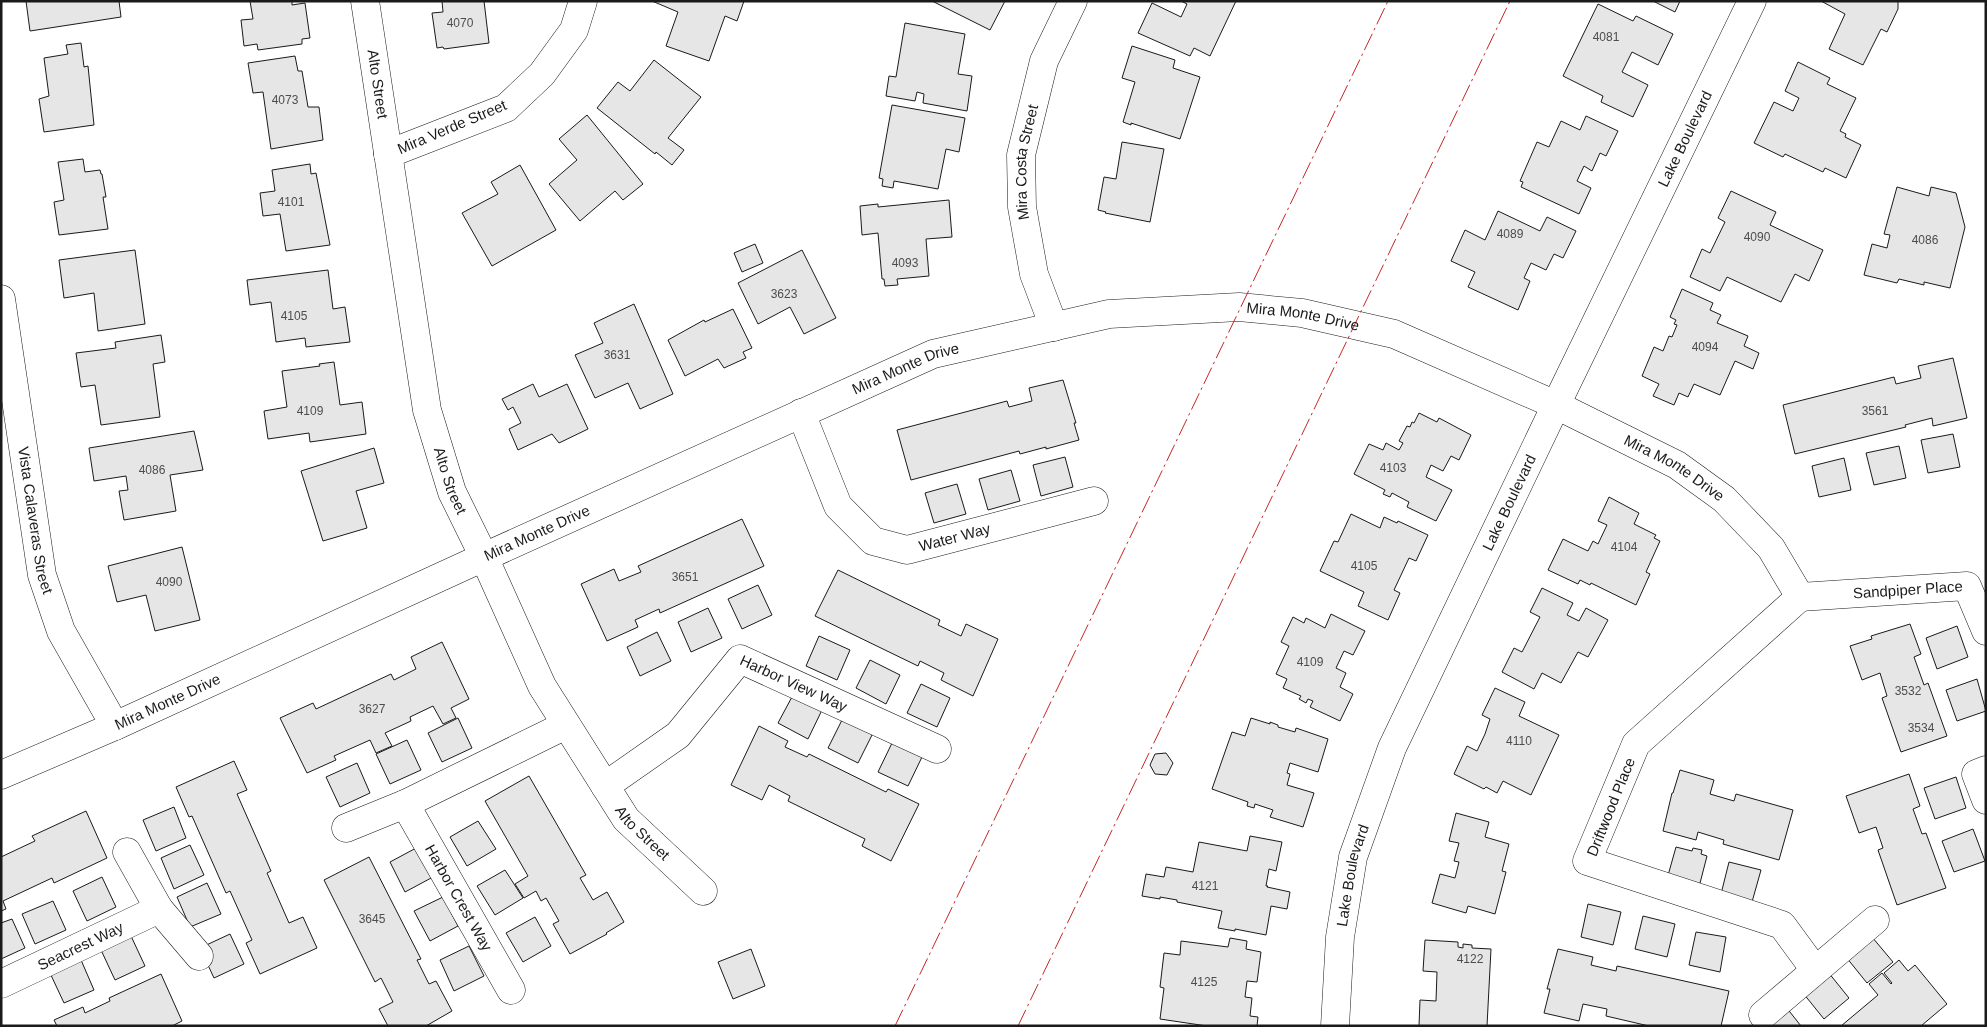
<svg xmlns="http://www.w3.org/2000/svg" width="1987" height="1027" viewBox="0 0 1987 1027" font-family="Arial,sans-serif">
	<style>
		.building { fill: #e6e6e6; stroke: #1a1a1a }
		.lines { fill: none; stroke-linecap: round; stroke-linejoin: round }
		.minor-casing { stroke: #1a1a1a; stroke-width: 29 }
		.major-casing { stroke: #1a1a1a; stroke-width: 29 }
		.minor { stroke: #fff; stroke-width: 28 }
		.major { stroke: #fff; stroke-width: 28 }
		.power { stroke: #c62828; stroke-width: 1; stroke-dasharray: 18 4 2.5 4; stroke-linecap: butt }
		.labels { text-anchor: middle; stroke-width: 4; stroke-linejoin: round; paint-order: stroke }
		.number-label { font-size: 12px; fill: #4d4d4d }
		.street-label { font-size: 15px; fill: #1a1a1a; stroke: #fff }
	</style>
	<rect width="100%" height="100%" fill="#fff"/>
	<g class="building">
		<polygon points="26,1 119,1 121,17 30,31"/>
		<polygon points="250,1 292,1 292,5 305,3 310,38 302,39 302,44 258,50 257,44 244,46 241,20 253,19"/>
		<polygon points="442,1 484,1 489,43 444,49 443,47 437,48 432,13 443,12"/>
		<polygon points="652,1 744,1 737,21 725,16 709,61 666,46 678,12"/>
		<polygon points="932,1 1005,1 990,30"/>
		<polygon points="1181,1 1236,1 1210,56 1194,48 1190,56 1138,33 1152,3 1181,17 1187,4"/>
		<polygon points="1653,1 1680,1 1675,12"/>
		<polygon points="1898,1 1898,9 1887,32 1881,29 1863,65 1829,49 1845,14 1821,1"/>
		<polygon points="1598,4 1633,21 1636,16 1673,34 1658,65 1632,52 1622,72 1648,85 1633,117 1601,102 1603,96 1563,76"/>
		<polygon points="905,23 965,34 958,74 972,76 967,111 923,103 924,94 917,92 915,101 886,96 889,76 896,77"/>
		<polygon points="81,43 84,67 88,66 94,125 44,132 39,99 49,96 44,58 68,54 66,45"/>
		<polygon points="1132,46 1175,60 1173,68 1200,77 1180,139 1131,123 1131,125 1123,122 1135,82 1122,78"/>
		<polygon points="295,56 298,71 302,71 308,107 319,107 323,140 271,149 263,92 253,93 248,63"/>
		<polygon points="654,60 701,97 668,138 684,150 672,165 656,152 655,154 597,108 618,82 630,91"/>
		<polygon points="1798,62 1830,78 1827,84 1856,98 1840,131 1846,134 1845,137 1861,145 1846,178 1825,168 1823,172 1785,154 1783,157 1754,143 1774,102 1793,111 1799,98 1785,91"/>
		<polygon points="892,105 965,118 959,152 946,149 938,189 894,181 893,188 882,186 883,179 879,178"/>
		<polygon points="587,115 643,184 623,200 615,191 580,221 549,184 577,160 559,139"/>
		<polygon points="1586,116 1618,131 1606,156 1600,153 1592,171 1584,166 1577,181 1591,188 1579,214 1521,187 1523,182 1520,181 1537,142 1549,147 1561,121 1580,130"/>
		<polygon points="1122,142 1164,149 1150,222 1105,213 1106,212 1098,210 1104,177 1116,179"/>
		<polygon points="83,159 85,172 100,170 101,174 102,174 106,197 103,197 108,229 59,235 54,202 64,200 58,162"/>
		<polygon points="310,164 311,174 316,173 330,245 286,251 280,214 263,216 260,193 275,191 272,170"/>
		<polygon points="520,165 556,230 492,266 462,213 498,194 491,182"/>
		<polygon points="1897,187 1929,196 1931,187 1956,193 1965,227 1950,288 1924,282 1924,285 1899,279 1897,283 1864,275 1872,244 1887,248 1890,235 1884,234"/>
		<polygon points="1731,191 1776,212 1770,225 1823,250 1809,281 1795,274 1781,302 1727,277 1720,291 1690,277 1702,249 1710,253 1725,222 1718,218"/>
		<polygon points="949,200 952,237 926,239 929,276 897,279 898,285 885,286 884,279 882,279 878,233 862,235 860,206 878,204 878,207"/>
		<polygon points="1498,211 1540,231 1547,217 1576,231 1563,258 1554,254 1546,270 1531,263 1524,278 1530,281 1518,310 1468,287 1475,272 1451,261 1465,230 1485,240"/>
		<polygon points="755,244 763,263 742,272 734,253"/>
		<polygon points="135,250 145,324 98,331 94,293 64,298 59,260"/>
		<polygon points="802,250 836,318 804,334 790,307 758,324 738,283"/>
		<polygon points="328,270 333,309 345,307 350,342 306,347 305,338 276,342 271,302 250,305 247,280"/>
		<polygon points="1682,289 1713,303 1710,310 1721,315 1717,323 1748,336 1744,346 1759,353 1753,369 1735,361 1720,395 1694,384 1688,397 1679,393 1674,405 1653,396 1659,384 1642,376 1654,347 1663,351 1669,336 1672,337 1677,325 1674,324 1676,320 1670,317"/>
		<polygon points="634,304 673,394 640,409 628,383 595,398 575,355 603,343 594,323"/>
		<polygon points="733,309 752,348 743,352 746,358 724,368 718,359 685,376 668,340 704,320 705,322"/>
		<polygon points="161,335 165,362 153,364 160,417 101,425 95,385 81,387 76,353 116,348 115,342"/>
		<polygon points="1953,358 1967,418 1933,426 1932,418 1905,425 1906,427 1795,454 1783,405 1894,377 1896,384 1921,378 1918,366"/>
		<polygon points="334,362 340,405 362,402 366,434 310,442 309,433 268,439 264,411 287,407 282,371 320,366 319,364"/>
		<polygon points="1063,380 1076,423 1074,423 1079,440 1046,449 1046,447 1020,454 1019,451 911,480 897,430 1007,401 1009,407 1032,401 1029,388"/>
		<polygon points="533,384 539,397 567,384 588,429 559,443 552,434 518,450 509,429 521,423 513,407 508,410 502,399"/>
		<polygon points="1419,413 1437,422 1439,418 1471,435 1459,460 1451,456 1443,471 1431,465 1426,477 1452,490 1436,521 1407,507 1409,502 1392,493 1390,497 1383,494 1385,490 1354,474 1369,444 1383,450 1386,443 1399,450 1403,443 1399,441 1407,426 1410,427 1412,422 1414,423"/>
		<polygon points="194,431 203,470 170,475 176,511 124,520 119,491 128,490 126,476 94,481 89,448"/>
		<polygon points="1953,434 1960,467 1928,473 1921,440"/>
		<polygon points="1899,446 1906,478 1874,485 1866,453"/>
		<polygon points="374,448 384,483 356,491 367,528 323,541 301,471"/>
		<polygon points="1065,457 1073,487 1041,496 1033,465"/>
		<polygon points="1844,458 1851,490 1819,497 1812,466"/>
		<polygon points="1011,470 1020,501 988,510 979,479"/>
		<polygon points="957,484 966,514 934,523 925,493"/>
		<polygon points="1609,497 1639,513 1634,524 1656,535 1654,538 1660,541 1646,572 1650,574 1636,605 1591,583 1590,585 1580,580 1578,584 1548,570 1563,539 1588,551 1593,541 1598,544 1607,525 1598,521"/>
		<polygon points="1351,514 1380,528 1384,517 1397,523 1398,521 1428,535 1416,561 1409,558 1394,590 1400,593 1388,620 1358,606 1364,592 1320,571 1334,541 1338,542"/>
		<polygon points="742,519 764,566 660,613 659,609 635,620 638,627 607,641 581,584 614,569 619,581 641,572 638,566"/>
		<polygon points="182,547 200,620 155,631 146,595 117,602 108,566"/>
		<polygon points="838,570 940,620 938,625 961,636 966,624 998,639 973,696 941,680 944,673 920,661 918,666 815,616"/>
		<polygon points="758,585 772,615 742,629 728,599"/>
		<polygon points="1542,588 1573,603 1567,615 1579,621 1586,608 1608,620 1588,657 1578,652 1561,683 1542,673 1534,689 1502,672 1514,648 1522,652 1540,617 1530,612"/>
		<polygon points="708,608 722,638 691,652 678,622"/>
		<polygon points="1331,614 1365,631 1353,655 1344,651 1336,668 1346,673 1340,687 1353,694 1340,721 1310,707 1313,701 1308,699 1306,703 1299,699 1301,696 1283,688 1287,679 1276,674 1289,646 1281,642 1293,617 1304,623 1306,618 1325,628"/>
		<polygon points="1910,624 1921,654 1914,657 1924,685 1928,683 1947,736 1901,752 1882,698 1887,696 1880,673 1862,680 1850,646 1872,639 1871,636"/>
		<polygon points="1957,626 1968,657 1937,669 1926,638"/>
		<polygon points="657,632 671,661 640,676 627,647"/>
		<polygon points="819,636 850,650 837,680 806,666"/>
		<polygon points="442,642 469,699 451,708 456,718 443,724 433,706 410,717 411,721 385,733 392,746 376,753 370,740 334,756 336,760 307,773 280,718 313,703 316,709 391,674 394,680 416,669 411,657"/>
		<polygon points="870,660 900,675 886,704 856,688"/>
		<polygon points="1977,679 1986,711 1957,721 1946,690"/>
		<polygon points="921,684 950,698 937,727 907,713"/>
		<polygon points="1495,688 1525,702 1519,716 1559,735 1531,795 1503,781 1497,793 1486,787 1484,789 1454,774 1467,746 1477,751 1485,734 1490,719 1482,715"/>
		<polygon points="793,695 822,710 808,739 778,723"/>
		<polygon points="458,718 472,748 442,762 428,733"/>
		<polygon points="843,718 873,733 858,763 828,748"/>
		<polygon points="1251,718 1270,724 1270,722 1278,725 1278,727 1295,732 1296,728 1328,739 1318,772 1290,763 1287,773 1290,774 1287,785 1314,793 1303,827 1270,817 1273,810 1255,804 1254,808 1247,806 1248,802 1212,789 1232,732 1245,736"/>
		<polygon points="759,726 788,741 785,747 807,757 809,754 886,792 888,789 919,804 891,861 862,846 865,839 788,801 790,796 769,785 762,800 731,785"/>
		<polygon points="407,740 421,770 390,784 376,754"/>
		<polygon points="892,743 922,757 908,786 878,772"/>
		<polygon points="1166,753 1173,763 1167,775 1155,774 1150,765 1155,754"/>
		<polygon points="234,761 247,790 237,794 271,871 267,873 289,923 303,917 317,948 260,974 246,943 252,940 230,891 226,893 192,816 189,817 176,787"/>
		<polygon points="357,763 370,793 340,807 326,777"/>
		<polygon points="1680,770 1714,780 1710,794 1734,801 1736,794 1793,810 1779,860 1723,844 1724,840 1698,832 1696,840 1663,831 1672,793 1673,793"/>
		<polygon points="1909,774 1920,806 1913,809 1922,834 1926,833 1946,888 1897,905 1878,850 1883,848 1876,827 1859,833 1846,796"/>
		<polygon points="529,776 586,875 580,878 593,900 607,892 624,922 606,933 607,934 570,954 553,924 559,921 546,898 541,901 536,891 524,898 515,884 528,876 485,801"/>
		<polygon points="1956,777 1966,808 1935,819 1924,788"/>
		<polygon points="174,807 186,838 156,851 143,820"/>
		<polygon points="86,811 107,858 54,883 52,878 3,901 6,909 1,911 1,857 35,841 32,836"/>
		<polygon points="1456,813 1489,822 1485,837 1509,844 1502,871 1506,872 1495,914 1468,906 1466,913 1432,903 1440,874 1455,878 1459,862 1454,861 1459,843 1449,841"/>
		<polygon points="478,821 496,849 467,866 450,837"/>
		<polygon points="1973,829 1985,861 1954,872 1942,841"/>
		<polygon points="1250,836 1282,842 1276,871 1269,869 1266,886 1268,886 1267,887 1290,892 1287,909 1271,906 1266,935 1235,929 1235,931 1218,928 1222,911 1177,902 1177,900 1160,897 1160,899 1142,896 1146,874 1164,877 1166,867 1193,872 1199,842 1247,851"/>
		<polygon points="190,845 204,875 174,889 161,858"/>
		<polygon points="418,847 433,877 405,892 390,862"/>
		<polygon points="1676,847 1692,851 1693,848 1702,850 1701,854 1707,856 1699,887 1667,879"/>
		<polygon points="369,857 421,959 417,960 429,984 436,981 452,1011 426,1026 388,1026 379,1009 393,1002 381,978 375,982 324,880"/>
		<polygon points="1729,862 1761,870 1752,902 1721,894"/>
		<polygon points="505,870 523,898 495,915 477,886"/>
		<polygon points="102,877 116,907 87,921 73,891"/>
		<polygon points="207,883 221,914 190,927 177,897"/>
		<polygon points="443,897 458,926 430,941 414,911"/>
		<polygon points="53,901 66,930 35,944 22,914"/>
		<polygon points="1588,904 1621,912 1613,945 1581,937"/>
		<polygon points="1643,916 1675,924 1667,957 1635,949"/>
		<polygon points="535,917 551,946 523,962 506,933"/>
		<polygon points="12,919 25,948 1,959 1,923"/>
		<polygon points="1696,932 1726,937 1720,972 1689,965"/>
		<polygon points="230,934 244,964 214,978 200,948"/>
		<polygon points="131,936 145,966 115,980 101,950"/>
		<polygon points="1872,937 1893,962 1867,983 1846,957"/>
		<polygon points="1230,938 1247,941 1246,949 1261,952 1257,982 1247,981 1245,997 1252,998 1250,1016 1258,1017 1257,1026 1207,1026 1160,1019 1164,988 1160,987 1164,953 1180,955 1181,941 1228,947"/>
		<polygon points="1425,940 1458,942 1458,947 1463,948 1463,944 1472,945 1472,948 1491,949 1487,1026 1419,1026 1420,1000 1436,1001 1437,972 1423,971"/>
		<polygon points="469,946 484,976 454,991 440,960"/>
		<polygon points="751,949 765,986 733,999 718,962"/>
		<polygon points="1558,949 1593,957 1591,965 1616,971 1617,966 1729,991 1721,1026 1649,1026 1606,1016 1607,1009 1583,1004 1579,1021 1544,1013 1550,989 1547,989"/>
		<polygon points="81,960 94,990 64,1003 50,973"/>
		<polygon points="1899,960 1908,971 1915,965 1947,1004 1921,1026 1841,1026 1878,995 1869,984 1882,973 1891,984 1892,983 1884,973"/>
		<polygon points="1828,972 1849,998 1824,1019 1803,993"/>
		<polygon points="161,974 182,1021 172,1026 57,1026 54,1020 83,1007 85,1013 110,1001 109,998"/>
		<polygon points="1786,1007 1801,1026 1763,1026"/>
	</g>
	<g class="lines">
		<g class="minor-casing">
			<g id="minor">
				<path id="s1" d="M 365,1 L 427,410 L 452,492 L 484,557 L 542,686 L 626,819 L 703,891"/>
				<polyline points="388,154 506,108 542,74 574,30 583,1"/>
				<path id="s2" d="M 1,299 L 42,575 L 61,631 L 115,726"/>
				<path id="s3" d="M 1054,327 L 1034,274 L 1022,207 L 1021,155 L 1044,61 L 1073,1"/>
				<path id="s4" d="M 801,413 L 838,506 L 873,541 L 907,550 L 1094,501"/>
				<polyline points="1800,597 1636,744 1587,861 1782,925 1815,970"/>
				<path id="s5" d="M 1800,597 L 1967,586 L 1986,631"/>
				<polyline points="1986,770 1976,774 1986,800"/>
				<path id="s6" d="M 1,775 L 115,726 L 484,557 L 933,354 L 1109,314 L 1239,307 L 1302,313 L 1394,334 L 1556,405 L 1677,465 L 1724,499 L 1771,548 L 1800,597"/>
				<path id="s7" d="M 605,786 L 678,735 L 740,659 L 937,749"/>
				<path id="s8" d="M 405,804 L 511,990"/>
				<polyline points="346,828 405,804 566,725"/>
				<polyline points="127,852 159,909 199,956"/>
				<path id="s9" d="M 1,984 L 159,909"/>
				<polyline points="1763,1015 1875,920"/>
			</g>
		</g>
		<g class="major-casing">
			<g id="major">
				<path id="s10" d="M 1335,1026 L 1340,937 L 1353,857 L 1392,748 L 1556,405 L 1752,1"/>
			</g>
		</g>
		<use href="#minor" class="minor"/>
		<use href="#major" class="major"/>
		<g class="power">
			<polyline points="895,1026 1388,1"/>
			<polyline points="1018,1026 1510,1"/>
		</g>
	</g>
	<g class="labels">
		<g class="number-label">
			<text x="460" y="27">4070</text>
			<text x="1606" y="41">4081</text>
			<text x="285" y="104">4073</text>
			<text x="291" y="206">4101</text>
			<text x="1510" y="238">4089</text>
			<text x="1757" y="241">4090</text>
			<text x="1925" y="244">4086</text>
			<text x="905" y="267">4093</text>
			<text x="784" y="298">3623</text>
			<text x="294" y="320">4105</text>
			<text x="1705" y="351">4094</text>
			<text x="617" y="359">3631</text>
			<text x="310" y="415">4109</text>
			<text x="1875" y="415">3561</text>
			<text x="1393" y="472">4103</text>
			<text x="152" y="474">4086</text>
			<text x="1624" y="551">4104</text>
			<text x="1364" y="570">4105</text>
			<text x="685" y="581">3651</text>
			<text x="169" y="586">4090</text>
			<text x="1310" y="666">4109</text>
			<text x="1908" y="695">3532</text>
			<text x="372" y="713">3627</text>
			<text x="1921" y="732">3534</text>
			<text x="1519" y="745">4110</text>
			<text x="1205" y="890">4121</text>
			<text x="372" y="923">3645</text>
			<text x="1470" y="963">4122</text>
			<text x="1204" y="986">4125</text>
		</g>
		<g class="street-label">
			<text dy="5" stroke="none"><textPath href="#s1" startOffset="84">Alto Street</textPath></text>
			<text transform="translate(452 127) rotate(-23)" y="5">Mira Verde Street</text>
			<text dy="5" stroke="none"><textPath href="#s10" startOffset="962">Lake Boulevard</textPath></text>
			<text dy="5" stroke="none"><textPath href="#s3" startOffset="170">Mira Costa Street</textPath></text>
			<text dy="5" stroke="none"><textPath href="#s6" startOffset="1398">Mira Monte Drive</textPath></text>
			<text dy="5" stroke="none"><textPath href="#s6" startOffset="992">Mira Monte Drive</textPath></text>
			<text dy="5" stroke="none"><textPath href="#s6" startOffset="1802">Mira Monte Drive</textPath></text>
			<text dy="5" stroke="none"><textPath href="#s1" startOffset="488">Alto Street</textPath></text>
			<text dy="5" stroke="none"><textPath href="#s10" startOffset="558">Lake Boulevard</textPath></text>
			<text dy="5" stroke="none"><textPath href="#s2" startOffset="224">Vista Calaveras Street</textPath></text>
			<text dy="5" stroke="none"><textPath href="#s6" startOffset="588">Mira Monte Drive</textPath></text>
			<text dy="5" stroke="none"><textPath href="#s4" startOffset="234">Water Way</textPath></text>
			<text dy="5" stroke="none"><textPath href="#s5" startOffset="108">Sandpiper Place</textPath></text>
			<text dy="5" stroke="none"><textPath href="#s7" startOffset="246">Harbor View Way</textPath></text>
			<text dy="5" stroke="none"><textPath href="#s6" startOffset="182">Mira Monte Drive</textPath></text>
			<text transform="translate(1611 807) rotate(-68)" y="5">Driftwood Place</text>
			<text dy="5" stroke="none"><textPath href="#s1" startOffset="892">Alto Street</textPath></text>
			<text dy="5" stroke="none"><textPath href="#s10" startOffset="152">Lake Boulevard</textPath></text>
			<text dy="5" stroke="none"><textPath href="#s8" startOffset="108">Harbor Crest Way</textPath></text>
			<text dy="5" stroke="none"><textPath href="#s9" startOffset="88">Seacrest Way</textPath></text>
		</g>
	</g>
	<rect width="1987" height="1027" fill="none" stroke="#1a1a1a" stroke-width="5"/>
</svg>
